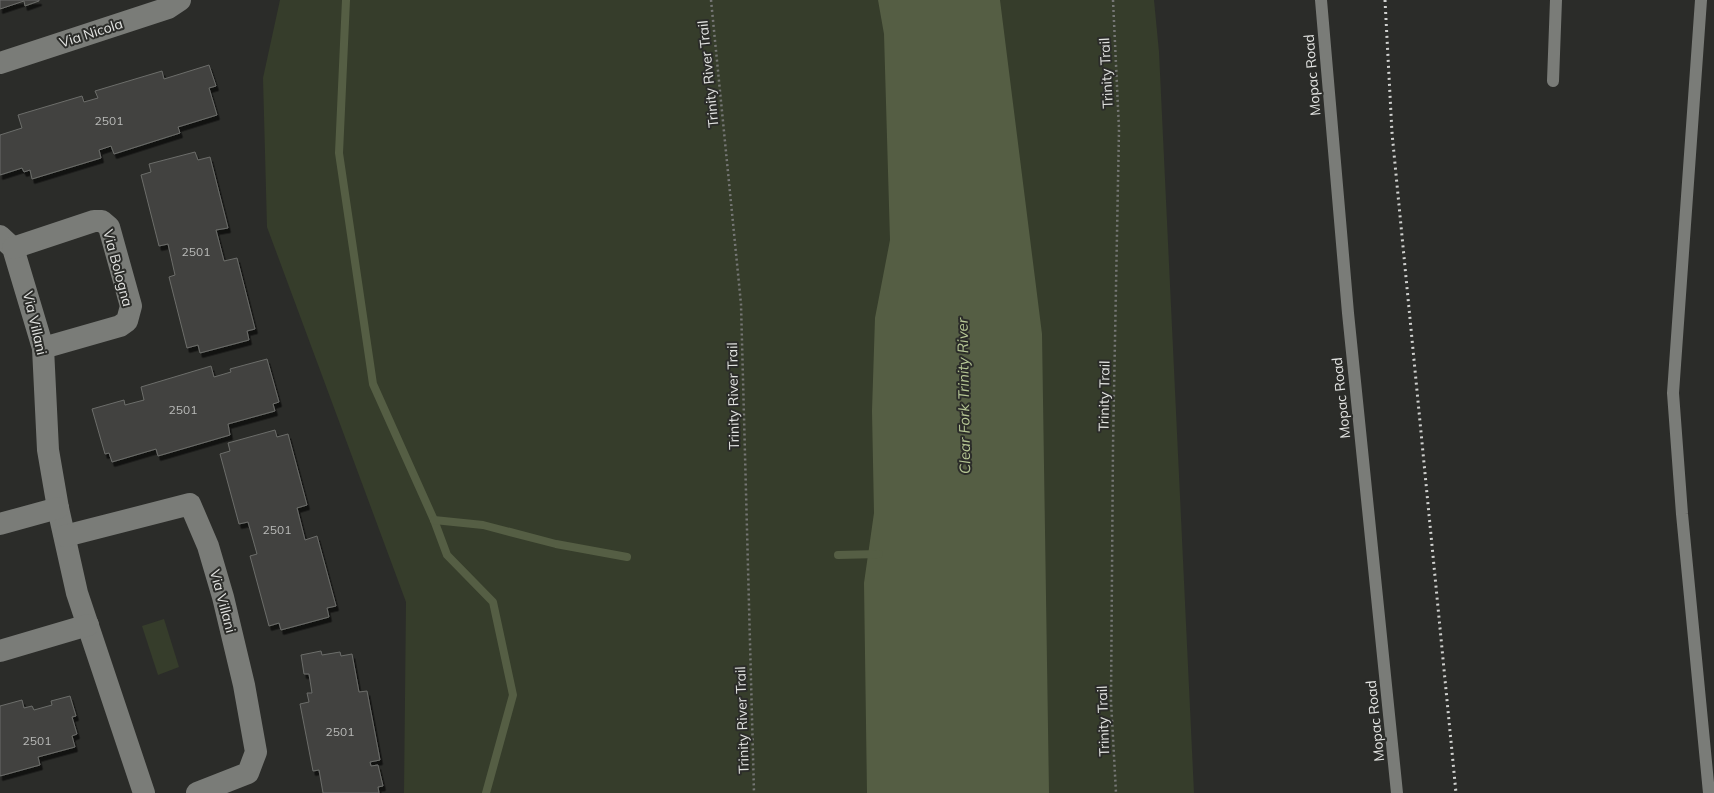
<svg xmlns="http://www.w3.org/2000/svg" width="1714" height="793" viewBox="0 0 1714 793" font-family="Mulish,sans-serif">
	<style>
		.green { fill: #363d2b }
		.water { fill: #555e44 }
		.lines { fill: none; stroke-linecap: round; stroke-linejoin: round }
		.stream { stroke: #555e44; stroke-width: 8 }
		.building { fill: #424340; stroke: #6c6d6a; filter: url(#shadow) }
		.path { stroke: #767775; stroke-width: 2.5; stroke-dasharray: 2 3; stroke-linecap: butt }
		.lane { stroke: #7a7c78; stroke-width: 12 }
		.street { stroke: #7a7c78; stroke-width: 22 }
		.rail { stroke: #d0d1cf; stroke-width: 3; stroke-dasharray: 2 4; stroke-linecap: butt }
		.labels { text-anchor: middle; stroke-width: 4; stroke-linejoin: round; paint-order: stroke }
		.number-label { font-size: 12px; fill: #babbb9 }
		.street-label { font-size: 14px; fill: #e2e3e1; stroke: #2b2c29 }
		.water-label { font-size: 15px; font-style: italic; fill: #b5c694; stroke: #2b2c29 }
	</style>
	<defs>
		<filter id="shadow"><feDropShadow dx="2.5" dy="4.5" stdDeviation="0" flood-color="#0009"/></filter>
	</defs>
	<rect width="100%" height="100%" fill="#2b2c29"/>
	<g class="green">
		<polygon points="280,0 1154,0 1159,52 1194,793 404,793 406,602 267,227 263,78"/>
		<polygon points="164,619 179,667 158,675 142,626"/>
	</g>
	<polygon class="water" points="878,0 1000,0 1042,334 1049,793 867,793 864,583 874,513 872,411 875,318 890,240 884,34"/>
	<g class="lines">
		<g class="stream">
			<polyline points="346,0 339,153 373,384 434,520 447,555 493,602 513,695 486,793"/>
			<polyline points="434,520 483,525 556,544 627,557"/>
			<polyline points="838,555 879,554"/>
		</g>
	</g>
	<g class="building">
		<polygon points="0,0 39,0 39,1 25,6 24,1 0,9"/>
		<polygon points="209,65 216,86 209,88 217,115 178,127 180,133 114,154 111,146 99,150 101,158 32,179 30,170 24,172 22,168 0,175 0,135 22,128 18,115 82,96 84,102 98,98 95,91 162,71 164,79"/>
		<polygon points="195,152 198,160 210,157 228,228 216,230 224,261 237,258 255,329 247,331 249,340 200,353 198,345 187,348 169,277 175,275 168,244 159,246 141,175 151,172 149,164"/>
		<polygon points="267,359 279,402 273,404 275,411 228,424 230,435 158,456 156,449 112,462 109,453 105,454 92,409 124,400 125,405 144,400 141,387 211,366 214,377 231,372 230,369"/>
		<polygon points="275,430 277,437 288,434 307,505 297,508 305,540 317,536 336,606 327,608 329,617 281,630 279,623 269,626 250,556 257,554 248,522 239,524 220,454 230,451 228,443"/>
		<polygon points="321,651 322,655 340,652 341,656 352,654 359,692 367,691 380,760 370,762 371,766 378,765 383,786 378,787 379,793 323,793 319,770 313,771 300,704 309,702 307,693 312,693 309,674 304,674 301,655"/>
		<polygon points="70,696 76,716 72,717 77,734 72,736 75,747 38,757 40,765 0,776 0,706 22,700 24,708 32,706 34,710 52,705 51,701"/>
	</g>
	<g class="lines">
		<g class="path">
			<polyline points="711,0 741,304 754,793"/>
			<polyline points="1113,0 1119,129 1113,445 1111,701 1116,793"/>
		</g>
		<g class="lane">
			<polyline points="1321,0 1348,313 1397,793"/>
			<polyline points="1701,0 1673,393 1682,514 1709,793"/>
			<polyline points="1553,81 1556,0"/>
		</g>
		<g class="street">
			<polyline points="0,63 168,8 180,0"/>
			<polyline points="0,236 13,248 43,348 48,450 58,508 77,593 144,793"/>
			<polyline points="13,248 94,221 102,221 109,227 131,306 127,321 120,326 43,348"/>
			<polyline points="0,524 58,508"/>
			<polyline points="65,536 190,504 208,546 223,597 244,685 256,752 248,773 197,793"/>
			<polyline points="0,651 88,625"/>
		</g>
		<polyline class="rail" points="1385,0 1392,133 1456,793"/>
	</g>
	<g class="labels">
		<g class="number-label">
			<text x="109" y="125">2501</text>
			<text x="196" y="256">2501</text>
			<text x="183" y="414">2501</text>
			<text x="277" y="534">2501</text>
			<text x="340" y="736">2501</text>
			<text x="37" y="745">2501</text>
		</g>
		<g class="street-label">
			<text transform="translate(91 33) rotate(-18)" y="5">Via Nicola</text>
			<text transform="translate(1106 73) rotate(-93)" y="5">Trinity Trail</text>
			<text transform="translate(708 74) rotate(-96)" y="5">Trinity River Trail</text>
			<text transform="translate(1312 75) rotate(-95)" y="5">Mopac Road</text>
			<text transform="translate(118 268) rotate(75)" y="5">Via Bologna</text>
			<text transform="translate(35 323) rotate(77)" y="5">Via Villani</text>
			<text transform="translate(733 396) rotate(-91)" y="5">Trinity River Trail</text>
			<text transform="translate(1104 396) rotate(-89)" y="5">Trinity Trail</text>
			<text transform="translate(1341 398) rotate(-96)" y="5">Mopac Road</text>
			<text transform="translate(223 601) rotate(75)" y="5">Via Villani</text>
			<text transform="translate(742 720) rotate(-92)" y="5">Trinity River Trail</text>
			<text transform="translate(1103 721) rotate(-92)" y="5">Trinity Trail</text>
			<text transform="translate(1375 721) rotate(-96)" y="5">Mopac Road</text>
		</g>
		<g class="water-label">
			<text transform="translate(964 396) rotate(-91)" y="5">Clear Fork Trinity River</text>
		</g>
	</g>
</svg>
